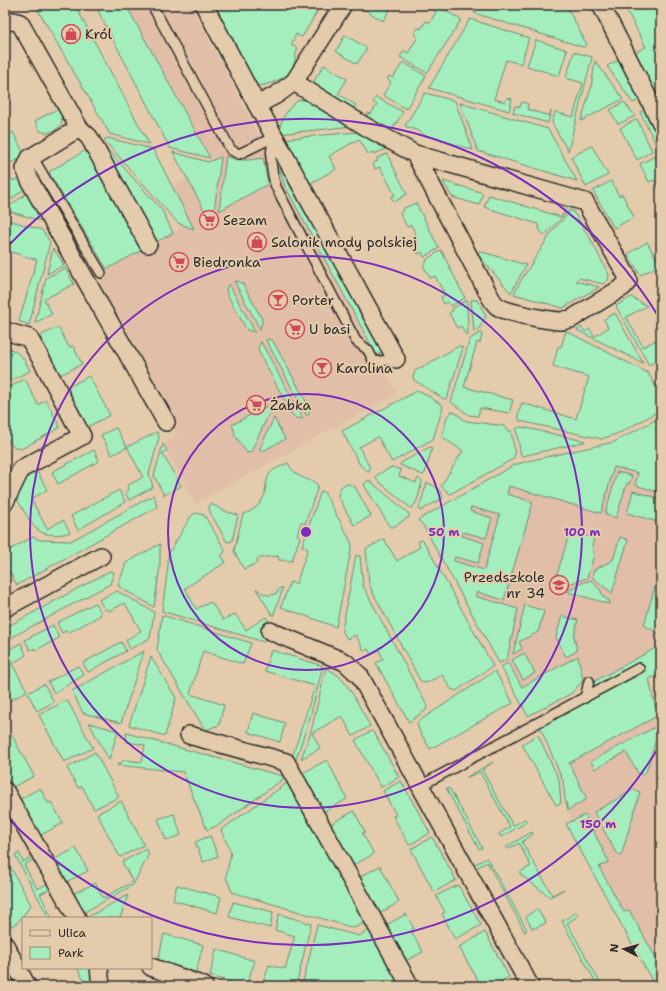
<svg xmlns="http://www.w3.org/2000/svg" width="666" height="991" viewBox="0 0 666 991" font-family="'Shantell Sans',sans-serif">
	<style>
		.built { fill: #e1bea8 }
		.green { fill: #a4eebd; stroke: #688c74; fill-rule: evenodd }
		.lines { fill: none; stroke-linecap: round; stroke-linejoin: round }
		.service-casing { stroke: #2b2b2b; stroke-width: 12 }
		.minor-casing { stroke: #2b2b2b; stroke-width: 20 }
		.service { stroke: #e3cbab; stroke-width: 9 }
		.minor { stroke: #e3cbab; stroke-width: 17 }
		.ring { fill: none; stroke: #7b2cbf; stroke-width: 2 }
		.labels { text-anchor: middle; stroke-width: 4; stroke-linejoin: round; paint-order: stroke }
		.poi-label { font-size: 14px; fill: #2b2b2b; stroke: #e3cbab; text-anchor: start }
		.centre { fill: #7b2cbf; stroke: #e3cbab; stroke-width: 2 }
		.ring-label { font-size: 12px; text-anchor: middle; font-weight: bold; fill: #7b2cbf; stroke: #e3cbab; stroke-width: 4; stroke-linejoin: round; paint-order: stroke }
	</style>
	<rect width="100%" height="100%" fill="#e3cbab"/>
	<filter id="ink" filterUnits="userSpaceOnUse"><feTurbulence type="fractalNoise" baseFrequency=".025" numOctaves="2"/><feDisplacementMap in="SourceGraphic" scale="8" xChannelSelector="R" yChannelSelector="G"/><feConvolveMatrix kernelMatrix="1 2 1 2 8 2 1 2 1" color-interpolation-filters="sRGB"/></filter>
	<g filter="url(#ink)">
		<g class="built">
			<polygon points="126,5 191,5 285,186 397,394 195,503 163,444 177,435 90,278 191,223 172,186 215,166"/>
			<polygon points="661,430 661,645 595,681 583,680 572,693 528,716 423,525 520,468"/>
			<polygon points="661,706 661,977 568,812 566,779 547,738"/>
		</g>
		<g class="green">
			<polygon points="35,5 75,5 149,144 110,134"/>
			<polygon points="95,5 126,5 210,158 170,148"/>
			<path d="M 212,5 L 321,5 L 302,37 L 296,34 L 291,45 L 298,49 C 294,55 296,61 294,67 C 292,76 264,88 256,85 Z"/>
			<polygon points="361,5 392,5 383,21 360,7"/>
			<polygon points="436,5 438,5 441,8 461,20 427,73 400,57 404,51 408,53 418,37 414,34 418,28 421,29 426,21 430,23 436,12 433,10"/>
			<polygon points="479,5 566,5 587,45 583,47 474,13"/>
			<polygon points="624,5 661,5 661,96 658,93 655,94 634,53 646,47"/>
			<polygon points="470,19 529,38 521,64 506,60 494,99 505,102 507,98 512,99 509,111 429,88"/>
			<polygon points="345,35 367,48 357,64 336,51"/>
			<polygon points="536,40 567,50 559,76 527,66"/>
			<polygon points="574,52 592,57 568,151 552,123 555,112 573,117 583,83 566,78"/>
			<polygon points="619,60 639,100 633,103 607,66"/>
			<polygon points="595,61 623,99 581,121 591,88"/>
			<polygon points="403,62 426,76 406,109 383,95 391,82 387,79 389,76 393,78"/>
			<polygon points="324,65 347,79 338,94 356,105 352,112 311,86"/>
			<polygon points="425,93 455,101 473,150 424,135 421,132 405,126"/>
			<polygon points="376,97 403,112 390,133 365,119 368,113 371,114 377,105 373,102"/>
			<path d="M 299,100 L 306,100 L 311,101 L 353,126 L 279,134 C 278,124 289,105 299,100 Z"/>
			<polygon points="522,102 528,104 527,109 549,116 551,111 548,123 513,113 515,106 520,107"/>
			<polygon points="624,102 635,116 618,124 610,110"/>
			<polygon points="460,103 548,129 577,181 478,151"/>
			<path d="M 59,108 C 65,122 62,129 47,133 L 40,131 L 35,121 Z"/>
			<polygon points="645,110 661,142 661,147 658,148 640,112"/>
			<polygon points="637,119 652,151 637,160 620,128"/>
			<polygon points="13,132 25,156 5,166 5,136"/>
			<polygon points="357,132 386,149 374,154 373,152 368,154 359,139 329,156 336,169 307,185 281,139"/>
			<polygon points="107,138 153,149 194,229 178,223 104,140"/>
			<polygon points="592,146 608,175 586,187 571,157"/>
			<polygon points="105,147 162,210 173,233 156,242 109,155 107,155"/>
			<polygon points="88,149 146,248 107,269 50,175 50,171"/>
			<polygon points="173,152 208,162 221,157 213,220 210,221"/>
			<polygon points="387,154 407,194 394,202 391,197 395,195 380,167 375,169 373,163 378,161 377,158"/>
			<path d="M 226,156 C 238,162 250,160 263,158 L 268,184 L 219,211 Z"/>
			<polygon points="655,156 661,168 661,194 654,180 649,182 640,164"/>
			<polygon points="277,160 383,351 380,354 376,354 285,186 279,168"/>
			<polygon points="5,169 13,181 24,175 28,186 5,204"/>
			<polygon points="443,181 483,193 479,205 452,197"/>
			<polygon points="611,181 619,196 622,194 634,217 614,228 593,191"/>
			<polygon points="27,193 45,222 5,210"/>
			<polygon points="489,195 561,217 569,205 571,208 545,235 540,231 538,224 484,207"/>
			<polygon points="416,203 439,248 424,257 422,252 418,254 414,248 417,246 412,237 416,234 411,225 407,227 400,213 403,211 402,209"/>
			<polygon points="572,210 590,238 609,275 608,280 603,284 579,278 576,281 599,287 563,308 514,294 520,282 553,230"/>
			<polygon points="8,220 42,230 50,242 29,325 19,321 37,260 5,250 5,230"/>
			<polygon points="647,242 660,265 640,275 628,254"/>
			<polygon points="53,248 64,265 47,274"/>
			<polygon points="441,250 465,298 451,306 448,302 444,304 441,297 445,295 435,276 430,278 423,265 427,262 426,260"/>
			<polygon points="479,251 526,265 511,293 478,255"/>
			<polygon points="65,268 74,284 44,299 52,314 35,323 46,278"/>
			<polygon points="234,281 237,281 243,284 262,319 262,322 260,329"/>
			<polygon points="229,284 255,332 247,330 228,296 226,289"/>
			<polygon points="631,297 647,306 626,317 643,347 658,339 661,346 661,358 649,365 616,306"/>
			<polygon points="467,300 468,334 466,335 461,326 457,328 449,313 453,311 452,309"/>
			<polygon points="471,300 477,300 486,316 479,329 474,331"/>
			<polygon points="615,313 643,363 577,330 581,327 585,332 590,329 594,337 608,328 604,319"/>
			<polygon points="58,327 69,347 73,346 82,364 60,375 40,336"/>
			<polygon points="566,331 648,373 661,396 661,410 621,432 602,439 520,421 518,415 522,403 576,419 589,377 553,366 558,347 561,347"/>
			<polygon points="480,333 482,334 480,343 477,342 464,387 513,400 509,413 480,408 478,416 469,415 451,402 470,339"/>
			<polygon points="268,339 273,341 309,407 309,414 307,416 266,340"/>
			<polygon points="261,342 303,419 296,418 292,414 260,354 258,348"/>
			<polygon points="459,346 463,348 447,398 444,399 414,380 413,377 415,371"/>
			<path d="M 5,347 C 20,352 24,358 30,371 L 5,383 Z"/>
			<polygon points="89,376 110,415 87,427 67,388"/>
			<polygon points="25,379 38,405 46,400 59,425 59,428 21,449 15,447 9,442 5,435 5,389"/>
			<polygon points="417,391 420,391 442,405 443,407 433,439 392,462 378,437 359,447 370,468 369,472 360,465 342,431"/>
			<polygon points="267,406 270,411 251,452 247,453 234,434 235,432 232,425"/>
			<polygon points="451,412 454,412 466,421 505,426 505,429 511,431 515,454 513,459 450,494 441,486 463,451 442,437 447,417"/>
			<path d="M 661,417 L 661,493 L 635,485 L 638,473 L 614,467 L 601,513 L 509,486 L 507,494 L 533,502 L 504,600 L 477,592 L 475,596 L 518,609 L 507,659 L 499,663 L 423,525 L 418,520 L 514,465 L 528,461 L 614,442 ZM 471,507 L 500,515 L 484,570 L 454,561 L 455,557 L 478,563 L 484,543 L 462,536 L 463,532 L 486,538 L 492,518 L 470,511 Z"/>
			<polygon points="274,418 285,439 261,452 260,448"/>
			<polygon points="522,427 580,440 585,441 584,442 522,456 521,455 516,429 517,428"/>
			<polygon points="116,428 127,447 157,432 159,437 149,474 153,487 129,500 125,492 129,490 127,486 143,477 127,447 112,455 101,435"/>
			<polygon points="163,444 167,451 162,453 181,486 164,495 154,476"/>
			<polygon points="430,447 432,448 425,473 423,475 400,465 401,463"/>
			<polygon points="94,450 99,461 58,484 52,472"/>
			<path d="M 288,463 C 294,475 303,479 315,482 L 318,486 L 305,524 L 301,522 L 297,535 L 300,537 L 292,561 L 279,560 L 278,556 L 266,557 L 257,559 L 257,563 L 244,569 L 234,551 L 243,514 C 253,512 263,503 265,493 C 266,487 266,480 269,475 C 272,469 282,466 288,463 Z"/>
			<path d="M 392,467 L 401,470 L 399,476 L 416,483 L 418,478 L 422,481 C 420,489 418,504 411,508 L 376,479 L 377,475 Z"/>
			<path d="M 37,471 L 47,490 L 31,499 L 47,529 L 63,520 L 70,532 C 61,536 46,536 38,530 C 31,525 23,509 18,501 L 16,496 L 21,480 Z"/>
			<polygon points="617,472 632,476 629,484 627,483 616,518 605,514"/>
			<polygon points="367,481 370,481 409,514 409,517 393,527 390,527 366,488 364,485"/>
			<path d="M 427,483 C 434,485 442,490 443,498 L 420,511 L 419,508 Z"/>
			<polygon points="348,484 355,487 371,516 354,525 338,496 340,488 344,485"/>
			<polygon points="119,490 125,502 78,530 71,516"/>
			<polygon points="321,491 324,492 350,540 352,545 336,627 281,607 290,582 296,584 308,549 302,546"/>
			<polygon points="633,491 661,499 661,523 627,513"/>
			<polygon points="154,495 157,507 17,585 5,563 5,552 33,537 40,540 71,541"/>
			<polygon points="211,504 227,512 238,515 232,541 227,542 210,512 209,507"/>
			<polygon points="195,513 204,515 225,550 224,553 221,555 226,562 185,588 196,609 211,602 223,620 235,614 246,630 266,617 270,624 264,642 162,611 168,567 168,555 191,516"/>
			<polygon points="570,531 594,538 592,546 594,555 587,578 566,585 566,584 560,587 559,590 553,588"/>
			<polygon points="620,537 628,540 612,593 592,577 594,570 613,560"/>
			<polygon points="384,539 397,561 420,547 418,542 422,540 424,542 493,666 456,691 451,689 442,675 426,683 421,682 372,591 369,583 366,549"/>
			<polygon points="160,544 160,565 154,607 118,586 126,563"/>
			<polygon points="356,555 360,556 363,586 427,706 426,710 409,722 376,663 383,659 379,650 371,654 368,649 364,651 356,635 347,639 342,630"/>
			<polygon points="661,565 661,635 644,625"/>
			<polygon points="110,571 114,572 110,584 5,641 5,628"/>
			<polygon points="591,580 601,591 603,597 610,601 609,604 568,592 569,590 575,588 576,585"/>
			<path d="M 280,588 L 283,588 L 273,616 L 256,589 L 257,589 C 263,595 269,597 277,593 Z"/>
			<polygon points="117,591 154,612 150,638 130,649 126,640 141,631 125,603 109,611 108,608 105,610 99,600"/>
			<polygon points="95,603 101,612 100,613 101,615 68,633 67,630 62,633 57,623"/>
			<polygon points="525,605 544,611 538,632 519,642 522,649 513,654"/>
			<polygon points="162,615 251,643 243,664 203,651 190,694 224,705 219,725 205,730 157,650"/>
			<polygon points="562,616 578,620 574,636 577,651 566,657 556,637"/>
			<polygon points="53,625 59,638 36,650 34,648 30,650 25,640"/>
			<polygon points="121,642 126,651 88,672 83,663"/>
			<polygon points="21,643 26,655 12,664 27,691 5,703 5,666 10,649"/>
			<polygon points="661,645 661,675 649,678 655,707 661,706 661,714 569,763 587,799 568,810 565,799 563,781 540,727 646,671 643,664 591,690 593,681 595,681"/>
			<polygon points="271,650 323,666 310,717 295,762 291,761 315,686 265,671"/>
			<polygon points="144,651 121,723 83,713 72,691"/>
			<polygon points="524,653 535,673 523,680 512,660"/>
			<polygon points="578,656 583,680 572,693 528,716 501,667 508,663 522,687"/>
			<polygon points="151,657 176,698 165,736 129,725"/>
			<polygon points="78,666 84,675 54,693 48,682"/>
			<path d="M 326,668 C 347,676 359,707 370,726 L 353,736 L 342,716 L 312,733 L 320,748 L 301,759 L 311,732 Z"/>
			<polygon points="495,671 513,703 430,749 419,730 417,724 419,721"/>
			<polygon points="44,684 54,702 37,711 28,693"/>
			<polygon points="67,700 93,748 64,762 39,715"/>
			<polygon points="253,713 285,723 280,742 248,732"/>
			<polygon points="89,723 118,731 109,760"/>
			<polygon points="661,724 661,727 660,727 645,775 638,773 626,752 595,769 591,761"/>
			<polygon points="371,731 375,734 399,777 381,787 355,740"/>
			<polygon points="126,733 286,777 219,825 207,830 183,772 117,765 125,760 142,762 145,745 127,742"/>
			<polygon points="11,734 34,776 13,787 5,773 5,738"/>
			<polygon points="538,735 559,780 561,803 556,805 522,744"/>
			<polygon points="95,752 119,797 94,809 82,786 78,788 67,768"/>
			<polygon points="327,760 347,799 320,814 299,775"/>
			<polygon points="493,762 482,770 513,826 525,819 527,822 501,837 499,834 510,827 480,772 468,777 467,777"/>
			<polygon points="290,781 368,921 354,928 232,892 226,877 231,852 221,830"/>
			<polygon points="401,781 430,833 409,845 393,816 396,815 383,791"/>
			<polygon points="40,788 48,803 51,802 63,823 39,836 19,800"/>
			<polygon points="446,788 450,789 482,848 479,849"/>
			<polygon points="633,790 640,792 621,856 615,851 594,812"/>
			<polygon points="121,801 144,845 120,857 97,814"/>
			<polygon points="354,811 365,832 362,833 374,854 350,867 327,826"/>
			<polygon points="174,814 181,835 166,840 158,819"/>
			<polygon points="585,815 609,862 599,867 624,912 629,910 661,967 661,986 655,986 566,824"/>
			<polygon points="532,832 533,833 532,835 522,842 552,895 564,889 550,897 520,874 520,872 531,866 519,843 508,849 506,847"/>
			<polygon points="210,836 218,856 203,862 195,842"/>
			<polygon points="432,837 456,880 434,892 411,849"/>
			<polygon points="76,848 88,871 64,883 53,860"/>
			<polygon points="146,849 149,854 133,885 81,914 71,895 95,883 103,898 133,882 122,862"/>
			<polygon points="19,853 23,862 35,856 36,858 24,865 37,889 49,883 52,888 40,894 52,918 49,918 15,855"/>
			<polygon points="5,857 31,905 17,923 12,926 5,914"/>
			<polygon points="487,858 527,930 525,932 487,862 474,869 472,866"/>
			<polygon points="380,866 399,902 377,915 356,879"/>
			<polygon points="177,885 221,897 217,913 173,900"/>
			<polygon points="458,885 481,925 455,939 442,914 445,912 436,896"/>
			<polygon points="128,895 120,918 86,918"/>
			<polygon points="233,902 273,912 270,928 229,917"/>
			<polygon points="537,909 546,923 533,929 526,918 528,915"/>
			<polygon points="576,913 578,916 567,923 602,986 598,986 564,925 562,921"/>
			<polygon points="279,914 311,924 296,986 262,986 269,965 285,969 295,936 275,930"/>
			<polygon points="406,914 414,929 411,931 423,952 403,962 383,927"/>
			<polygon points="317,925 359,936 372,929 404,986 302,986"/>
			<polygon points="485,932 509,977 492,986 481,986 459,947"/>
			<polygon points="164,934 203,945 196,972 158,961"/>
			<polygon points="216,949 255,961 246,986 210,976"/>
			<polygon points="77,968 93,968 94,986 87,986"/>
		</g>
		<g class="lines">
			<g class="service-casing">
				<g id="service">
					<polyline points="152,5 231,150 239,154 274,137"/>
					<path d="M 274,137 C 269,155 271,170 276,187 L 356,341 L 368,350 L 374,362 L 396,359"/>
					<polyline points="32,156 101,273"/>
					<polyline points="585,698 589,681"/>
					<polyline points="420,786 639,668"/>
				</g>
			</g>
			<g class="minor-casing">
				<g id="minor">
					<polyline points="204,5 257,105"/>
					<polyline points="343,5 294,82 276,95 257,105 396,359"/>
					<polyline points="601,5 661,123"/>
					<polyline points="5,22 14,21 20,23 79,128 89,137 148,244"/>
					<path d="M 294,82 L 368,128 L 415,154 L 585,202 L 627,276 L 628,281 L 623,287 L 571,319 C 568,319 565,320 562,321 C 551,321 506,313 497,306 C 492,302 490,296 487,291 L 415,154"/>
					<polyline points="79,128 30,158 25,169 32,185 166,422"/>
					<polyline points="5,331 29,338 30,340 45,366 82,436 21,469 5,502"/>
					<polyline points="5,608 101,556"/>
					<polyline points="270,631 345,662 360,676 530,986"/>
					<polyline points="189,735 286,762 410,986"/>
					<polyline points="5,791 77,918"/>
					<polyline points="5,945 27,986"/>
					<polyline points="151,967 204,986"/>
					<polyline points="99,968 101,986"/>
				</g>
			</g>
			<use href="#service" class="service"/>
			<use href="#minor" class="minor"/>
		</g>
	</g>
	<g class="ring">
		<circle cx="306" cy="532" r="138"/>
		<circle cx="306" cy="532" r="276"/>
		<path d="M660 745A413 413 0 0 1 6 816M6 248A413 413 0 0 1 660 319"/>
	</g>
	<defs>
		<g id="shop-ring" transform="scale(1)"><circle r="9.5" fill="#e3cbab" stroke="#d1495b" stroke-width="1.5"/><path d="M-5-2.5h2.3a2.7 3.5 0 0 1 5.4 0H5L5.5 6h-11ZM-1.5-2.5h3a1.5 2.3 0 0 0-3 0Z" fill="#d1495b"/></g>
		<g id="supermarket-ring" transform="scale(1)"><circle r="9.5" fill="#e3cbab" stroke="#d1495b" stroke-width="1.5"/><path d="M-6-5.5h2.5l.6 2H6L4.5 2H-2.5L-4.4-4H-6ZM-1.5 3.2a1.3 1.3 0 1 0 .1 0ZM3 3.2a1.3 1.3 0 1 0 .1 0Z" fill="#d1495b"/></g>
		<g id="bar-ring" transform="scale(1)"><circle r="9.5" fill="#e3cbab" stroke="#d1495b" stroke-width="1.5"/><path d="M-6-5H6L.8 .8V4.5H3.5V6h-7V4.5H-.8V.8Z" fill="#d1495b"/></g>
		<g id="school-ring" transform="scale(1)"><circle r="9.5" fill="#e3cbab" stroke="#d1495b" stroke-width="1.5"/><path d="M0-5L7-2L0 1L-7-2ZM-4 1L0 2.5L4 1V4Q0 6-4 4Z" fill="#d1495b"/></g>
	</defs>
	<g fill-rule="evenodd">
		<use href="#shop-ring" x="71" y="34"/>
		<use href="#supermarket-ring" x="209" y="220"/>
		<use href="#shop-ring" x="257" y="242"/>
		<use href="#supermarket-ring" x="179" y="262"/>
		<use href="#bar-ring" x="278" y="300"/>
		<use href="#supermarket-ring" x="295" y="329"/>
		<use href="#bar-ring" x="322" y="368"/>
		<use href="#supermarket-ring" x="256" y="405"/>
		<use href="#school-ring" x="559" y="585"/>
	</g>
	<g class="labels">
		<g class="poi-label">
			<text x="85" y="39">Król</text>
			<text x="223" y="225">Sezam</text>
			<text x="271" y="247">Salonik mody polskiej</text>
			<text x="193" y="267">Biedronka</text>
			<text x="292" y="305">Porter</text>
			<text x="309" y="334">U basi</text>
			<text x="336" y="373">Karolina</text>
			<text x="270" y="410">Żabka</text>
			<text x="545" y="582" text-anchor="end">Przedszkole<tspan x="545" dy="16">nr 34</tspan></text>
		</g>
	</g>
	<circle cx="306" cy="532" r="6" class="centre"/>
	<g class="ring-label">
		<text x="444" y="536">50 m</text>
		<text x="582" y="536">100 m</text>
		<text x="598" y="828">150 m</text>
	</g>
	<rect width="666" height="991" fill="none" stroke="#e3cbab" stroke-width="20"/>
	<rect x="10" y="10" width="646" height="971" fill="none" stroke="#2b2b2b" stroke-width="1.5" filter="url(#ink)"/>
	<rect x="22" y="917" width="130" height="52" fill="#e3cbab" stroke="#998b78"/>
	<rect x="30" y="930" width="20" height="6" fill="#e3cbab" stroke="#998b78"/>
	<text x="58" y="937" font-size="12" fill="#2b2b2b">Ulica</text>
	<rect x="30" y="947" width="20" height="12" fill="#a4eebd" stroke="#998b78"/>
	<text x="58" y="957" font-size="12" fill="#2b2b2b">Park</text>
	<g transform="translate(624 949) rotate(276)" stroke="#e3cbab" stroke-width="3" paint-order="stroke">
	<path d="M0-3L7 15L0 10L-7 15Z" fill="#2b2b2b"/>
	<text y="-6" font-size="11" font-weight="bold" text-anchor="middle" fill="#2b2b2b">N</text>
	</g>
</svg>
